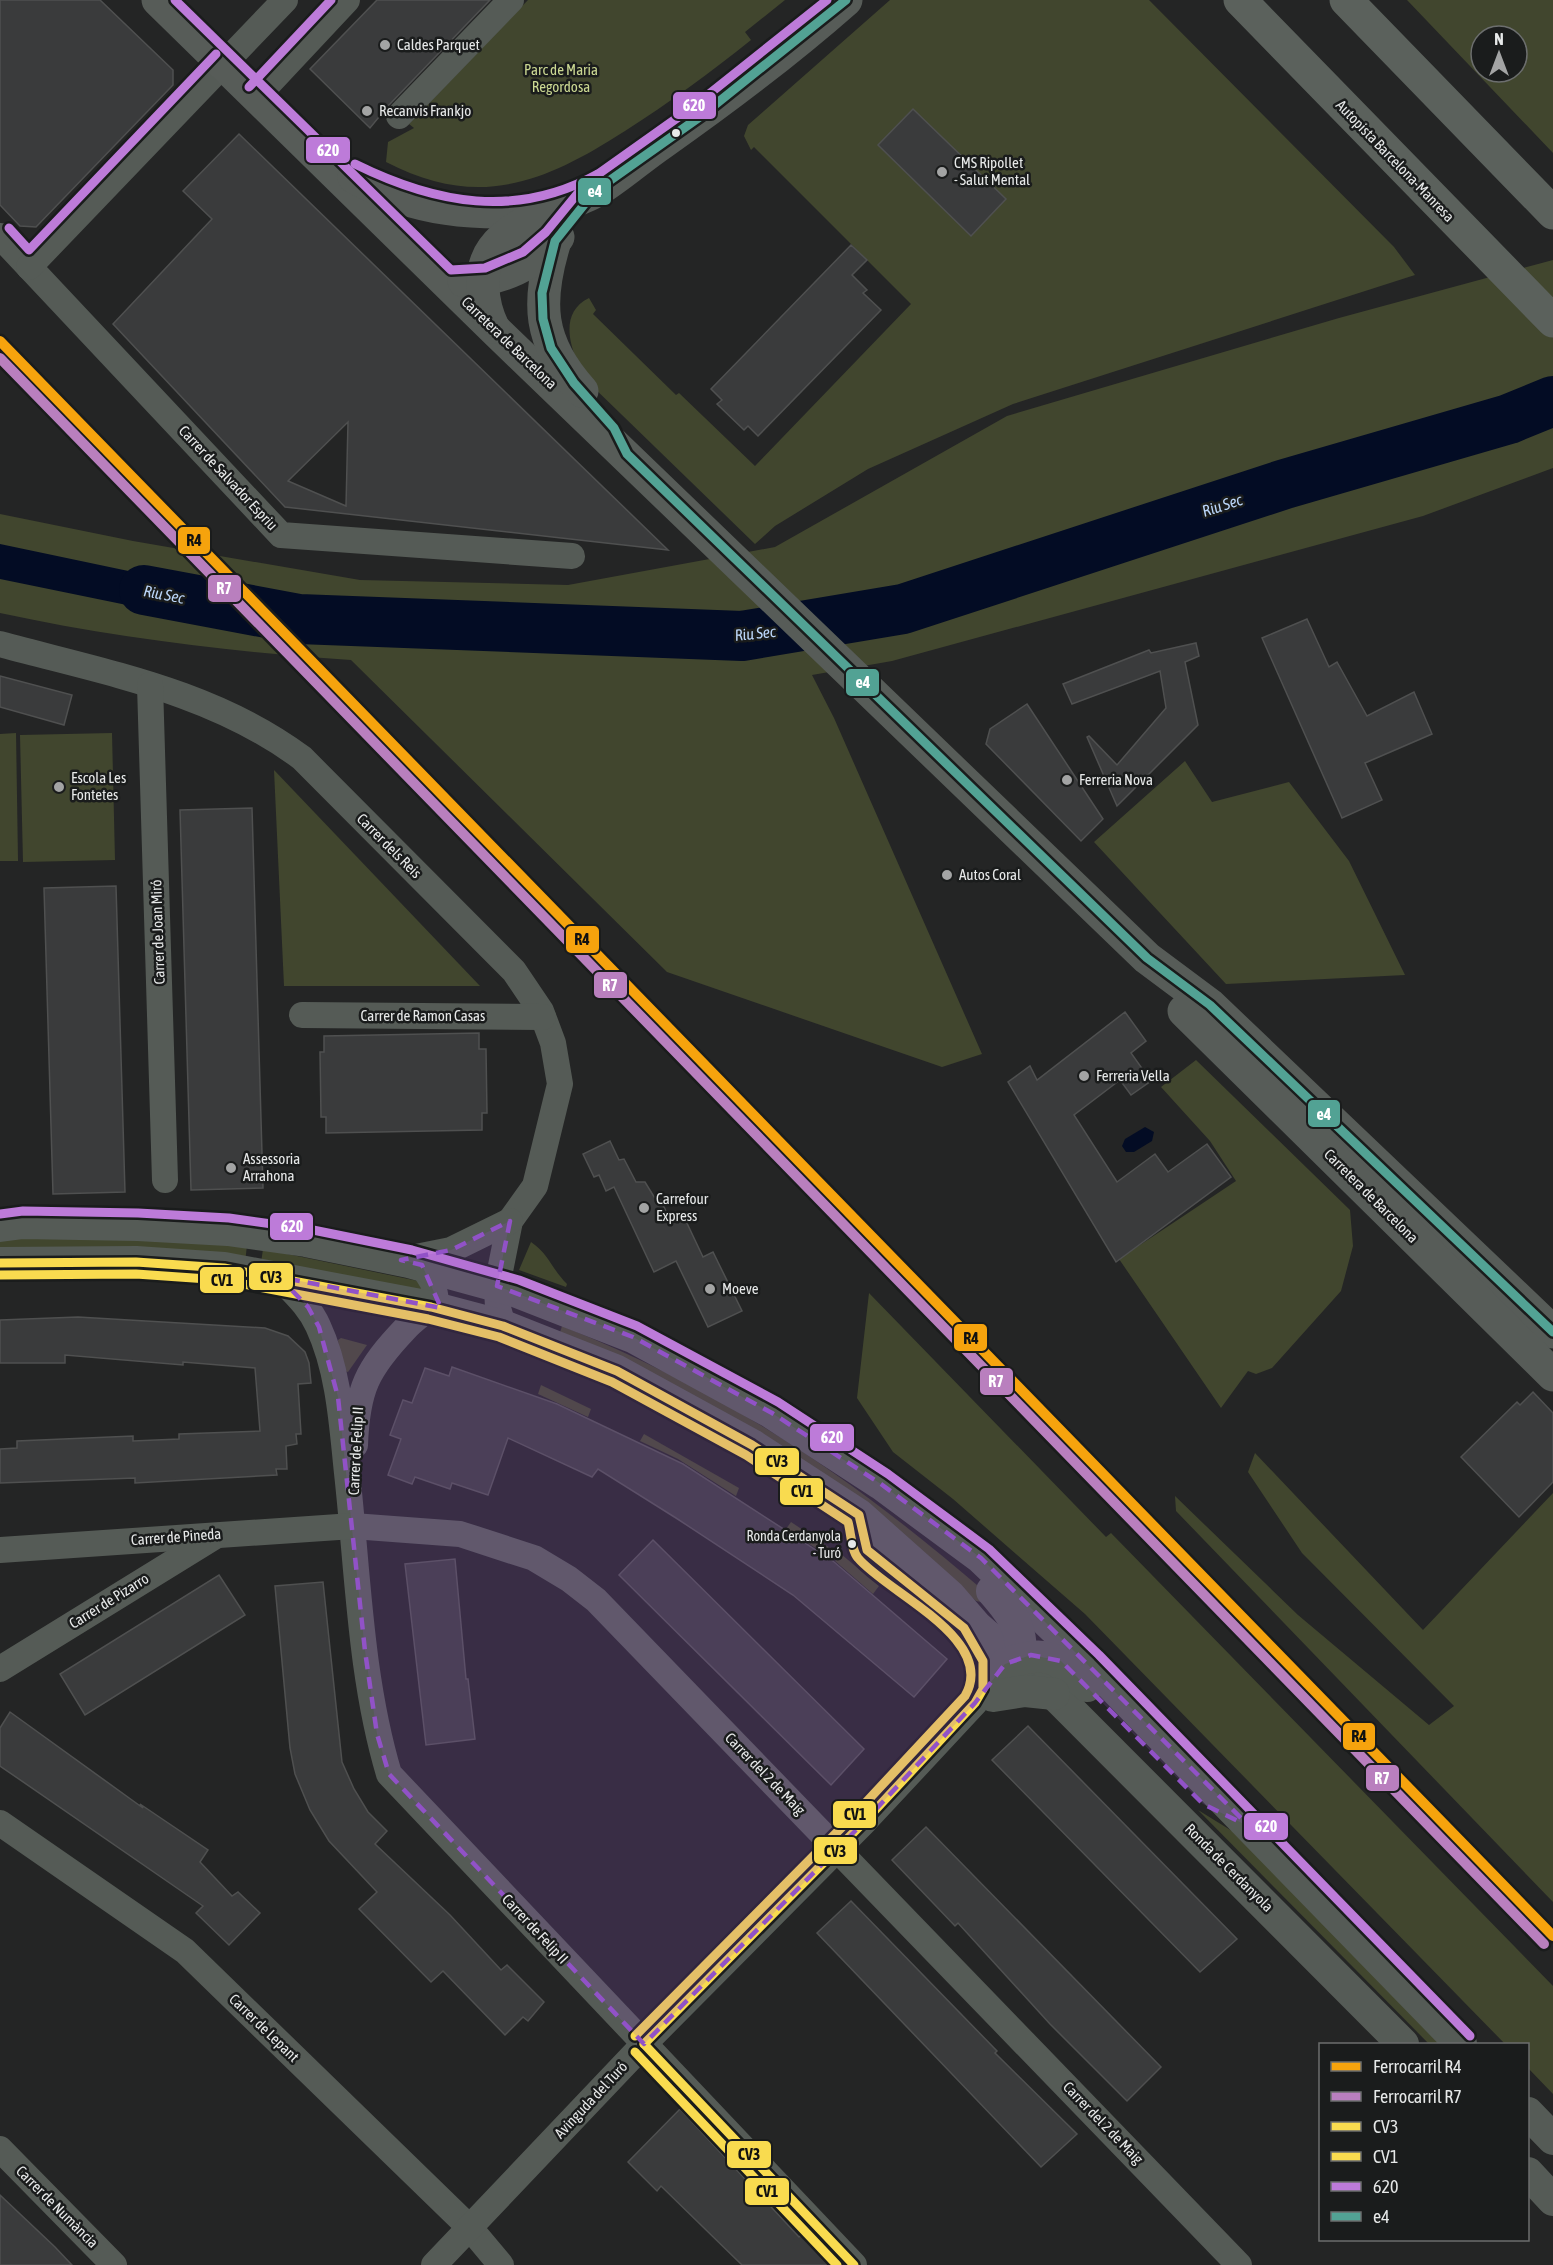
<svg xmlns="http://www.w3.org/2000/svg" width="1553" height="2265" viewBox="0 0 1553 2265" font-family="'Asap Condensed',sans-serif">
	<style>
		.green { fill: #41462e; fill-rule: evenodd }
		.water { fill: #030c24 }
		.lines { fill: none; stroke-linecap: round; stroke-linejoin: round }
		.river { stroke: #030c24; stroke-width: 50 }
		.building { fill: #3a3b3c; stroke: #4f5050; stroke-width: 1.5; fill-rule: evenodd }
		.minor { stroke: #555b56; stroke-width: 26 }
		.tertiary { stroke: #555b56; stroke-width: 32 }
		.secondary { stroke: #575c58; stroke-width: 33 }
		.motorway { stroke: #5b615c; stroke-width: 33 }
		.bus-1-casing { stroke: #1a1c1c; stroke-width: 14 }
		.bus-2-casing { stroke: #1a1c1c; stroke-width: 14 }
		.bus-3-casing { stroke: #1a1c1c; stroke-width: 14 }
		.bus-4-casing { stroke: #1a1c1c; stroke-width: 14 }
		.bus-1 { stroke: #f9db4f; stroke-width: 9 }
		.bus-2 { stroke: #f9db4f; stroke-width: 9 }
		.bus-3 { stroke: #bd7bd9; stroke-width: 9 }
		.bus-4 { stroke: #52a294; stroke-width: 9 }
		.rail-1-casing { stroke: #1a1c1c; stroke-width: 15 }
		.rail-2-casing { stroke: #1a1c1c; stroke-width: 15 }
		.rail-1 { stroke: #f6a30d; stroke-width: 10 }
		.rail-2 { stroke: #b97fbe; stroke-width: 10 }
		.marked { fill: #9152c7; fill-opacity: 0.2; stroke: #9152c7; stroke-width: 4.5; stroke-dasharray: 12 8; stroke-linejoin: round }
		.poi-dot { fill: #a3a4a4; stroke: #1a1c1c; stroke-width: 2 }
		.bus-dot { fill: #e7e9e9; stroke: #1a1c1c; stroke-width: 2 }
		.labels { text-anchor: middle; stroke-width: 5; stroke-linejoin: round; paint-order: stroke }
		.bus-label { font-size: 14px; fill: #e7e9e9; stroke: #1a1c1c; text-anchor: end }
		.poi-label { font-size: 15px; fill: #e7e9e9; stroke: #1a1c1c; text-anchor: start }
		.park-label { font-size: 15px; fill: #cbd892; stroke: #1a1c1c }
		.street-label { font-size: 15px; fill: #e7e9e9; stroke: #1a1c1c }
		.water-label { font-size: 16px; font-style: italic; fill: #bbd6f9; stroke: #1a1c1c }
		.line-badge { stroke: #1a1c1c; stroke-width: 2 }
		.badge-label { font-size: 16px; text-anchor: middle; font-weight: bold; fill: #fff }
		.pale-badge-label { font-size: 16px; text-anchor: middle; font-weight: bold; fill: #111 }
	</style>
	<rect width="100%" height="100%" fill="#242525"/>
	<g class="green">
		<path d="M 528,0 L 785,0 L 745,32 L 751,40 C 711,72 669,103 625,131 C 544,183 478,210 386,162 L 388,142 L 414,128 L 409,124 Z"/>
		<path d="M 890,0 L 1149,0 L 1394,247 L 1415,275 L 1013,404 L 868,469 L 775,526 L 755,544 L 588,382 C 574,359 554,315 589,298 L 596,310 L 593,314 L 676,395 L 679,393 L 755,466 L 911,304 L 754,147 L 751,150 L 744,136 L 748,125 Z"/>
		<path d="M 1407,0 L 1553,0 L 1553,153 ZM 1481,36 L 1517,36 L 1517,72 L 1481,72 Z"/>
		<path d="M 1553,260 L 1553,468 L 1423,516 L 892,661 L 812,675 L 834,718 L 982,1054 L 942,1067 L 667,972 L 351,660 C 233,652 116,638 0,613 L 0,514 L 133,541 L 360,580 L 568,585 L 775,547 L 1007,416 L 1339,318 Z"/>
		<polygon points="16,733 18,861 0,861 0,734"/>
		<polygon points="112,733 115,860 23,862 20,735"/>
		<polygon points="1185,761 1212,802 1289,782 1349,861 1405,975 1226,984 1094,842"/>
		<polygon points="274,770 480,986 284,986"/>
		<polygon points="1196,1060 1350,1210 1353,1246 1341,1291 1272,1368 1256,1374 1248,1371 1221,1408 1119,1259 1236,1181 1210,1141 1161,1087"/>
		<polygon points="125,1237 247,1245 245,1263 0,1253 0,1238"/>
		<path d="M 531,1242 C 549,1254 551,1268 567,1284 L 566,1287 L 519,1270 Z"/>
		<polygon points="263,1249 423,1282 424,1286 417,1293 261,1263"/>
		<polygon points="869,1293 1106,1537 1111,1533 1553,1986 1553,2094 1528,2068 1528,2044 1505,2044 1085,1614 953,1499 893,1452 857,1398"/>
		<path d="M 562,1326 C 725,1391 853,1478 984,1591 L 981,1602 L 976,1601 L 932,1563 L 558,1339 Z"/>
		<polygon points="341,1338 367,1345 348,1372 341,1370 338,1340"/>
		<polygon points="541,1385 591,1409 588,1417 538,1394"/>
		<polygon points="644,1434 739,1488 736,1496 678,1459 640,1441"/>
		<polygon points="1255,1453 1423,1630 1553,1493 1553,1902 1176,1511 1175,1496 1298,1615 1429,1725 1454,1706 1302,1553 1248,1472"/>
		<polygon points="791,1522 833,1550 828,1556 786,1529"/>
		<polygon points="841,1554 879,1586 873,1594 835,1561"/>
		<polygon points="1198,1810 1245,1839 1449,2044 1429,2044"/>
	</g>
	<g class="water">
		<polygon points="0,544 195,585 234,627 0,579"/>
		<polygon points="1145,1127 1154,1132 1152,1141 1134,1152 1126,1152 1122,1146 1125,1139"/>
	</g>
	<g class="lines">
		<polyline class="river" points="144,590 299,619 742,636 903,609 1285,484 1509,419 1553,401"/>
	</g>
	<g class="building">
		<polygon points="0,0 100,0 173,70 173,85 36,227 20,226 0,205"/>
		<polygon points="377,0 490,0 388,106 370,128 310,69"/>
		<polygon points="913,109 1006,199 971,236 878,145"/>
		<path d="M 239,134 L 668,550 L 285,507 L 113,324 L 212,219 L 183,191 ZM 348,422 L 346,506 L 288,481 Z"/>
		<polygon points="851,245 867,260 852,275 867,290 863,293 881,310 758,436 748,426 744,430 717,404 722,400 711,389"/>
		<polygon points="1307,619 1329,667 1337,662 1367,716 1414,692 1432,734 1365,763 1382,800 1342,818 1262,638"/>
		<polygon points="1196,643 1199,656 1185,662 1198,725 1117,806 1087,737 1089,736 1117,765 1166,708 1160,671 1072,704 1063,684 1149,650 1151,653"/>
		<polygon points="0,676 72,695 64,725 0,707"/>
		<polygon points="1027,704 1103,819 1081,841 986,744 990,729"/>
		<polygon points="252,808 263,1188 191,1190 180,810"/>
		<polygon points="116,886 125,1192 53,1194 44,888"/>
		<polygon points="1125,1012 1146,1041 1131,1053 1151,1081 1131,1095 1120,1080 1074,1115 1117,1182 1155,1154 1168,1172 1207,1144 1231,1177 1116,1262 1008,1082 1030,1066 1037,1080"/>
		<polygon points="479,1033 479,1049 486,1049 487,1113 482,1113 482,1130 326,1133 326,1117 321,1117 320,1052 324,1052 324,1036"/>
		<polygon points="610,1141 619,1160 624,1159 636,1182 645,1182 656,1200 661,1200 669,1218 674,1215 678,1222 685,1219 703,1257 713,1252 742,1311 708,1327 676,1261 654,1272 614,1187 606,1191 599,1175 594,1177 583,1154"/>
		<polygon points="78,1317 265,1328 288,1336 305,1352 309,1363 311,1383 298,1384 301,1434 296,1434 297,1444 286,1446 287,1469 276,1469 277,1475 135,1483 135,1478 0,1483 0,1449 17,1448 17,1441 133,1436 133,1441 179,1439 179,1434 260,1431 255,1368 183,1362 183,1365 65,1355 65,1363 0,1363 0,1320"/>
		<polygon points="452,1367 557,1404 683,1464 833,1561 947,1659 914,1697 793,1595 676,1518 598,1469 592,1477 508,1438 488,1495 452,1483 450,1489 415,1477 412,1484 388,1475 401,1439 390,1435 403,1400 412,1403 425,1368 449,1376"/>
		<polygon points="1533,1392 1553,1413 1553,1482 1519,1517 1461,1457 1517,1402 1520,1405"/>
		<polygon points="653,1540 864,1749 831,1785 619,1575"/>
		<polygon points="455,1559 466,1679 468,1679 475,1739 426,1745 405,1564"/>
		<polygon points="219,1575 245,1615 85,1715 60,1674"/>
		<polygon points="323,1582 342,1762 354,1789 368,1812 387,1831 375,1844 450,1915 501,1970 507,1965 544,2002 528,2021 523,2017 505,2035 443,1971 431,1982 359,1909 377,1892 329,1841 310,1810 295,1774 290,1748 275,1586"/>
		<polygon points="10,1712 143,1808 140,1804 208,1850 200,1862 232,1896 238,1892 260,1913 229,1945 196,1913 203,1906 0,1766 0,1728"/>
		<polygon points="1028,1726 1237,1939 1200,1972 992,1760"/>
		<polygon points="926,1827 1161,2067 1127,2101 1050,2024 958,1923 955,1926 892,1860"/>
		<polygon points="851,1901 997,2051 995,2053 1077,2134 1041,2167 817,1933"/>
		<polygon points="680,2109 799,2237 803,2233 833,2265 742,2265 661,2186 657,2191 628,2162"/>
		<polygon points="0,2195 55,2247 72,2265 0,2265"/>
	</g>
	<g class="lines">
		<g class="minor">
			<polyline points="258,95 347,0"/>
			<polyline points="399,116 511,0"/>
			<polyline points="0,236 281,535 572,556"/>
			<polyline points="29,267 285,0"/>
			<path d="M 0,644 C 106,673 212,691 302,758 L 514,971 L 541,1011 L 553,1043 L 560,1084 L 535,1186 L 510,1221 L 497,1286 L 498,1308 L 503,1326"/>
			<polyline points="150,685 165,1180"/>
			<polyline points="302,1015 543,1017"/>
			<polyline points="401,1260 451,1250 510,1221"/>
			<path d="M 279,1277 C 294,1293 309,1306 318,1326 C 339,1371 342,1425 347,1473 C 358,1573 360,1677 389,1774 L 854,2265"/>
			<path d="M 355,1445 C 357,1389 367,1369 405,1329 C 415,1318 428,1311 436,1300 L 433,1283 L 422,1265"/>
			<polyline points="0,1550 353,1526 460,1534 534,1558 569,1579 596,1600 1239,2265"/>
			<polyline points="0,1669 214,1537"/>
			<polyline points="0,1823 185,1951 470,2228 501,2265"/>
			<polyline points="0,2149 114,2265"/>
			<polyline points="434,2265 644,2044 865,1821 975,1703 996,1674"/>
		</g>
		<g class="tertiary">
			<polyline points="0,1226 23,1223 138,1225 228,1230 306,1241 409,1262 515,1291 633,1337 772,1413 881,1484 981,1558 1090,1663 1461,2044"/>
			<polyline points="0,1263 136,1262 224,1268 431,1307 503,1326 617,1371 752,1445 859,1515 950,1596 976,1626 1054,1694 1403,2044"/>
			<path d="M 992,1591 C 1015,1617 1023,1629 1021,1665"/>
			<polyline points="959,1624 983,1661 983,1689"/>
			<path d="M 1005,1664 C 1048,1649 1056,1657 1087,1686"/>
			<polyline points="993,1696 1025,1691 1054,1694"/>
			<polyline points="1528,2113 1553,2139"/>
			<polyline points="1528,2173 1553,2200"/>
		</g>
		<g class="secondary">
			<polyline points="158,0 496,331 1147,958 1210,1005 1553,1332"/>
			<path d="M 354,177 C 415,211 476,216 545,210"/>
			<path d="M 555,241 C 536,302 538,342 582,391"/>
			<path d="M 464,281 C 499,281 536,264 558,237"/>
			<path d="M 493,327 C 482,304 477,271 493,249 C 515,218 565,208 596,191 C 619,177 640,158 662,143 C 726,98 788,51 846,0"/>
			<polyline points="1184,1011 1553,1375"/>
		</g>
		<g class="motorway">
			<polyline points="1240,0 1553,321"/>
			<polyline points="1346,0 1553,213"/>
		</g>
		<g class="bus-1-casing">
			<g id="bus-1">
				<polyline points="0,1263 136,1262 224,1268 431,1307 503,1326 617,1371 752,1445 859,1515 867,1550 964,1628 983,1661 983,1689 975,1703 865,1821 644,2044"/>
				<polyline points="644,2044 854,2265"/>
			</g>
		</g>
		<g class="bus-2-casing">
			<g id="bus-2">
				<path d="M 0,1275 L 136,1274 L 222,1280 L 428,1319 L 499,1337 L 612,1382 L 746,1455 L 848,1522 C 851,1532 851,1550 858,1558 C 887,1593 998,1639 965,1696 L 856,1813 L 635,2036"/>
				<polyline points="635,2052 837,2265"/>
			</g>
		</g>
		<g class="bus-3-casing">
			<g id="bus-3">
				<polyline points="175,0 451,270 485,268 523,252 546,232 587,182 694,106 827,0"/>
				<polyline points="249,87 331,0"/>
				<path d="M 355,164 C 436,204 516,219 598,174"/>
				<polyline points="9,228 29,250 216,54"/>
				<polyline points="0,1214 23,1211 138,1213 229,1218 308,1229 412,1250 519,1280 637,1326 778,1402 888,1474 989,1549 1099,1655 1470,2036"/>
			</g>
		</g>
		<g class="bus-4-casing">
			<polyline id="bus-4" points="846,0 701,116 595,191 555,241 542,293 543,319 551,348 574,383 614,428 627,454 1147,958 1210,1005 1553,1332"/>
		</g>
		<use href="#bus-1" class="bus-1"/>
		<use href="#bus-2" class="bus-2"/>
		<use href="#bus-3" class="bus-3"/>
		<use href="#bus-4" class="bus-4"/>
		<g class="rail-1-casing">
			<polyline id="rail-1" points="0,341 1553,1936"/>
		</g>
		<g class="rail-2-casing">
			<polyline id="rail-2" points="0,358 1544,1944"/>
		</g>
		<use href="#rail-1" class="rail-1"/>
		<use href="#rail-2" class="rail-2"/>
	</g>
	<path class="marked" d="M 510,1221 L 497,1286 L 633,1337 L 772,1413 L 881,1484 L 981,1558 L 1250,1827 L 1203,1804 L 1061,1661 L 1031,1655 L 1005,1664 L 975,1703 L 865,1821 L 644,2044 L 389,1774 L 377,1734 L 365,1651 L 338,1397 L 319,1327 L 308,1307 L 279,1277 L 441,1308 L 422,1265 L 401,1260 L 451,1250 Z"/>
	<g class="poi-dot">
		<circle cx="385" cy="45" r="6"/>
		<circle cx="367" cy="111" r="6"/>
		<circle cx="942" cy="172" r="6"/>
		<circle cx="1067" cy="780" r="6"/>
		<circle cx="59" cy="787" r="6"/>
		<circle cx="947" cy="875" r="6"/>
		<circle cx="1084" cy="1076" r="6"/>
		<circle cx="231" cy="1168" r="6"/>
		<circle cx="644" cy="1208" r="6"/>
		<circle cx="710" cy="1289" r="6"/>
	</g>
	<g class="bus-dot">
		<circle cx="676" cy="133" r="5"/>
		<circle cx="852" cy="1544" r="5"/>
	</g>
	<g class="labels">
		<g class="bus-label">
			<text x="841" y="1541">Ronda Cerdanyola<tspan x="841" dy="17">- Turó</tspan></text>
		</g>
		<g class="poi-label">
			<text x="397" y="50">Caldes Parquet</text>
			<text x="379" y="116">Recanvis Frankjo</text>
			<text x="954" y="168">CMS Ripollet<tspan x="954" dy="17">- Salut Mental</tspan></text>
			<text x="71" y="783">Escola Les<tspan x="71" dy="17">Fontetes</tspan></text>
			<text x="1079" y="785">Ferreria Nova</text>
			<text x="959" y="880">Autos Coral</text>
			<text x="1096" y="1081">Ferreria Vella</text>
			<text x="243" y="1164">Assessoria<tspan x="243" dy="17">Arrahona</tspan></text>
			<text x="656" y="1204">Carrefour<tspan x="656" dy="17">Express</tspan></text>
			<text x="722" y="1294">Moeve</text>
		</g>
		<g class="park-label">
			<text x="561" y="75">Parc de Maria<tspan x="561" dy="17">Regordosa</tspan></text>
		</g>
		<g class="street-label">
			<text transform="translate(1395 161) rotate(46)" y="5">Autopista Barcelona-Manresa</text>
			<text transform="translate(509 343) rotate(44)" y="5">Carretera de Barcelona</text>
			<text transform="translate(228 478) rotate(47)" y="5">Carrer de Salvador Espriu</text>
			<text transform="translate(389 846) rotate(45)" y="5">Carrer dels Reis</text>
			<text transform="translate(158 932) rotate(-92)" y="5">Carrer de Joan Miró</text>
			<text x="423" y="1021">Carrer de Ramon Casas</text>
			<text transform="translate(1371 1196) rotate(45)" y="5">Carretera de Barcelona</text>
			<text transform="translate(356 1451) rotate(-87)" y="5">Carrer de Felip II</text>
			<text transform="translate(176 1537) rotate(-4)" y="5">Carrer de Pineda</text>
			<text transform="translate(109 1601) rotate(-32)" y="5">Carrer de Pizarro</text>
			<text transform="translate(765 1774) rotate(46)" y="5">Carrer del 2 de Maig</text>
			<text transform="translate(1229 1868) rotate(45)" y="5">Ronda de Cerdanyola</text>
			<text transform="translate(535 1929) rotate(47)" y="5">Carrer de Felip II</text>
			<text transform="translate(264 2028) rotate(44)" y="5">Carrer de Lepant</text>
			<text transform="translate(591 2100) rotate(-47)" y="5">Avinguda del Turó</text>
			<text transform="translate(1103 2123) rotate(46)" y="5">Carrer del 2 de Maig</text>
			<text transform="translate(57 2207) rotate(45)" y="5">Carrer de Numància</text>
		</g>
		<g class="water-label">
			<text transform="translate(1222 505) rotate(-18)" y="6">Riu Sec</text>
			<text transform="translate(164 594) rotate(11)" y="6">Riu Sec</text>
			<text transform="translate(755 633) rotate(-6)" y="6">Riu Sec</text>
		</g>
	</g>
	<g class="line-badge">
		<rect x="672" y="91" width="45" height="29" rx="6" fill="#bd7bd9"/>
		<rect x="305" y="136" width="46" height="28" rx="6" fill="#bd7bd9"/>
		<rect x="577" y="177" width="35" height="29" rx="6" fill="#52a294"/>
		<rect x="177" y="526" width="34" height="29" rx="6" fill="#f6a30d"/>
		<rect x="207" y="574" width="35" height="29" rx="6" fill="#b97fbe"/>
		<rect x="845" y="668" width="35" height="29" rx="6" fill="#52a294"/>
		<rect x="565" y="925" width="35" height="29" rx="6" fill="#f6a30d"/>
		<rect x="593" y="971" width="35" height="28" rx="6" fill="#b97fbe"/>
		<rect x="1307" y="1099" width="34" height="29" rx="6" fill="#52a294"/>
		<rect x="269" y="1212" width="45" height="29" rx="6" fill="#bd7bd9"/>
		<rect x="248" y="1262" width="46" height="29" rx="6" fill="#f9db4f"/>
		<rect x="199" y="1266" width="46" height="28" rx="6" fill="#f9db4f"/>
		<rect x="953" y="1323" width="35" height="29" rx="6" fill="#f6a30d"/>
		<rect x="979" y="1367" width="35" height="29" rx="6" fill="#b97fbe"/>
		<rect x="809" y="1423" width="46" height="29" rx="6" fill="#bd7bd9"/>
		<rect x="754" y="1447" width="46" height="29" rx="6" fill="#f9db4f"/>
		<rect x="779" y="1477" width="45" height="29" rx="6" fill="#f9db4f"/>
		<rect x="1342" y="1722" width="34" height="29" rx="6" fill="#f6a30d"/>
		<rect x="1365" y="1764" width="35" height="28" rx="6" fill="#b97fbe"/>
		<rect x="832" y="1800" width="45" height="29" rx="6" fill="#f9db4f"/>
		<rect x="1243" y="1812" width="46" height="29" rx="6" fill="#bd7bd9"/>
		<rect x="813" y="1836" width="45" height="29" rx="6" fill="#f9db4f"/>
		<rect x="726" y="2140" width="46" height="29" rx="6" fill="#f9db4f"/>
		<rect x="744" y="2177" width="46" height="29" rx="6" fill="#f9db4f"/>
	</g>
	<g class="badge-label">
		<text x="694" y="111">620</text>
		<text x="328" y="156">620</text>
		<text x="595" y="197">e4</text>
		<text x="224" y="594">R7</text>
		<text x="863" y="688">e4</text>
		<text x="610" y="991">R7</text>
		<text x="1324" y="1120">e4</text>
		<text x="292" y="1232">620</text>
		<text x="996" y="1387">R7</text>
		<text x="832" y="1443">620</text>
		<text x="1382" y="1784">R7</text>
		<text x="1266" y="1832">620</text>
	</g>
	<g class="pale-badge-label">
		<text x="194" y="546">R4</text>
		<text x="582" y="945">R4</text>
		<text x="271" y="1283">CV3</text>
		<text x="222" y="1286">CV1</text>
		<text x="971" y="1344">R4</text>
		<text x="777" y="1467">CV3</text>
		<text x="802" y="1497">CV1</text>
		<text x="1359" y="1742">R4</text>
		<text x="855" y="1820">CV1</text>
		<text x="835" y="1857">CV3</text>
		<text x="749" y="2160">CV3</text>
		<text x="767" y="2197">CV1</text>
	</g>
	<rect x="1319" y="2043" width="210" height="198" fill="#1a1c1c" stroke="#6c6e6e" stroke-width="1.5"/>
	<rect x="1331" y="2062" width="30" height="9" fill="#f6a30d" stroke="#6c6e6e" stroke-width="1.5"/>
	<text x="1373" y="2073" font-size="18" fill="#e7e9e9">Ferrocarril R4</text>
	<rect x="1331" y="2092" width="30" height="9" fill="#b97fbe" stroke="#6c6e6e" stroke-width="1.5"/>
	<text x="1373" y="2103" font-size="18" fill="#e7e9e9">Ferrocarril R7</text>
	<rect x="1331" y="2122" width="30" height="9" fill="#f9db4f" stroke="#6c6e6e" stroke-width="1.5"/>
	<text x="1373" y="2133" font-size="18" fill="#e7e9e9">CV3</text>
	<rect x="1331" y="2152" width="30" height="9" fill="#f9db4f" stroke="#6c6e6e" stroke-width="1.5"/>
	<text x="1373" y="2163" font-size="18" fill="#e7e9e9">CV1</text>
	<rect x="1331" y="2182" width="30" height="9" fill="#bd7bd9" stroke="#6c6e6e" stroke-width="1.5"/>
	<text x="1373" y="2193" font-size="18" fill="#e7e9e9">620</text>
	<rect x="1331" y="2212" width="30" height="9" fill="#52a294" stroke="#6c6e6e" stroke-width="1.5"/>
	<text x="1373" y="2223" font-size="18" fill="#e7e9e9">e4</text>
	<g transform="translate(1499 54)"><circle r="28" fill="#1a1c1c" stroke="#6c6e6e" stroke-width="1.5"/>
	<path d="M0-4.5L10 22L0 15L-10 22Z" fill="#a3a4a4"/>
	<text y="-9" font-size="16" font-weight="bold" text-anchor="middle" fill="#e7e9e9">N</text>
	</g>
</svg>
